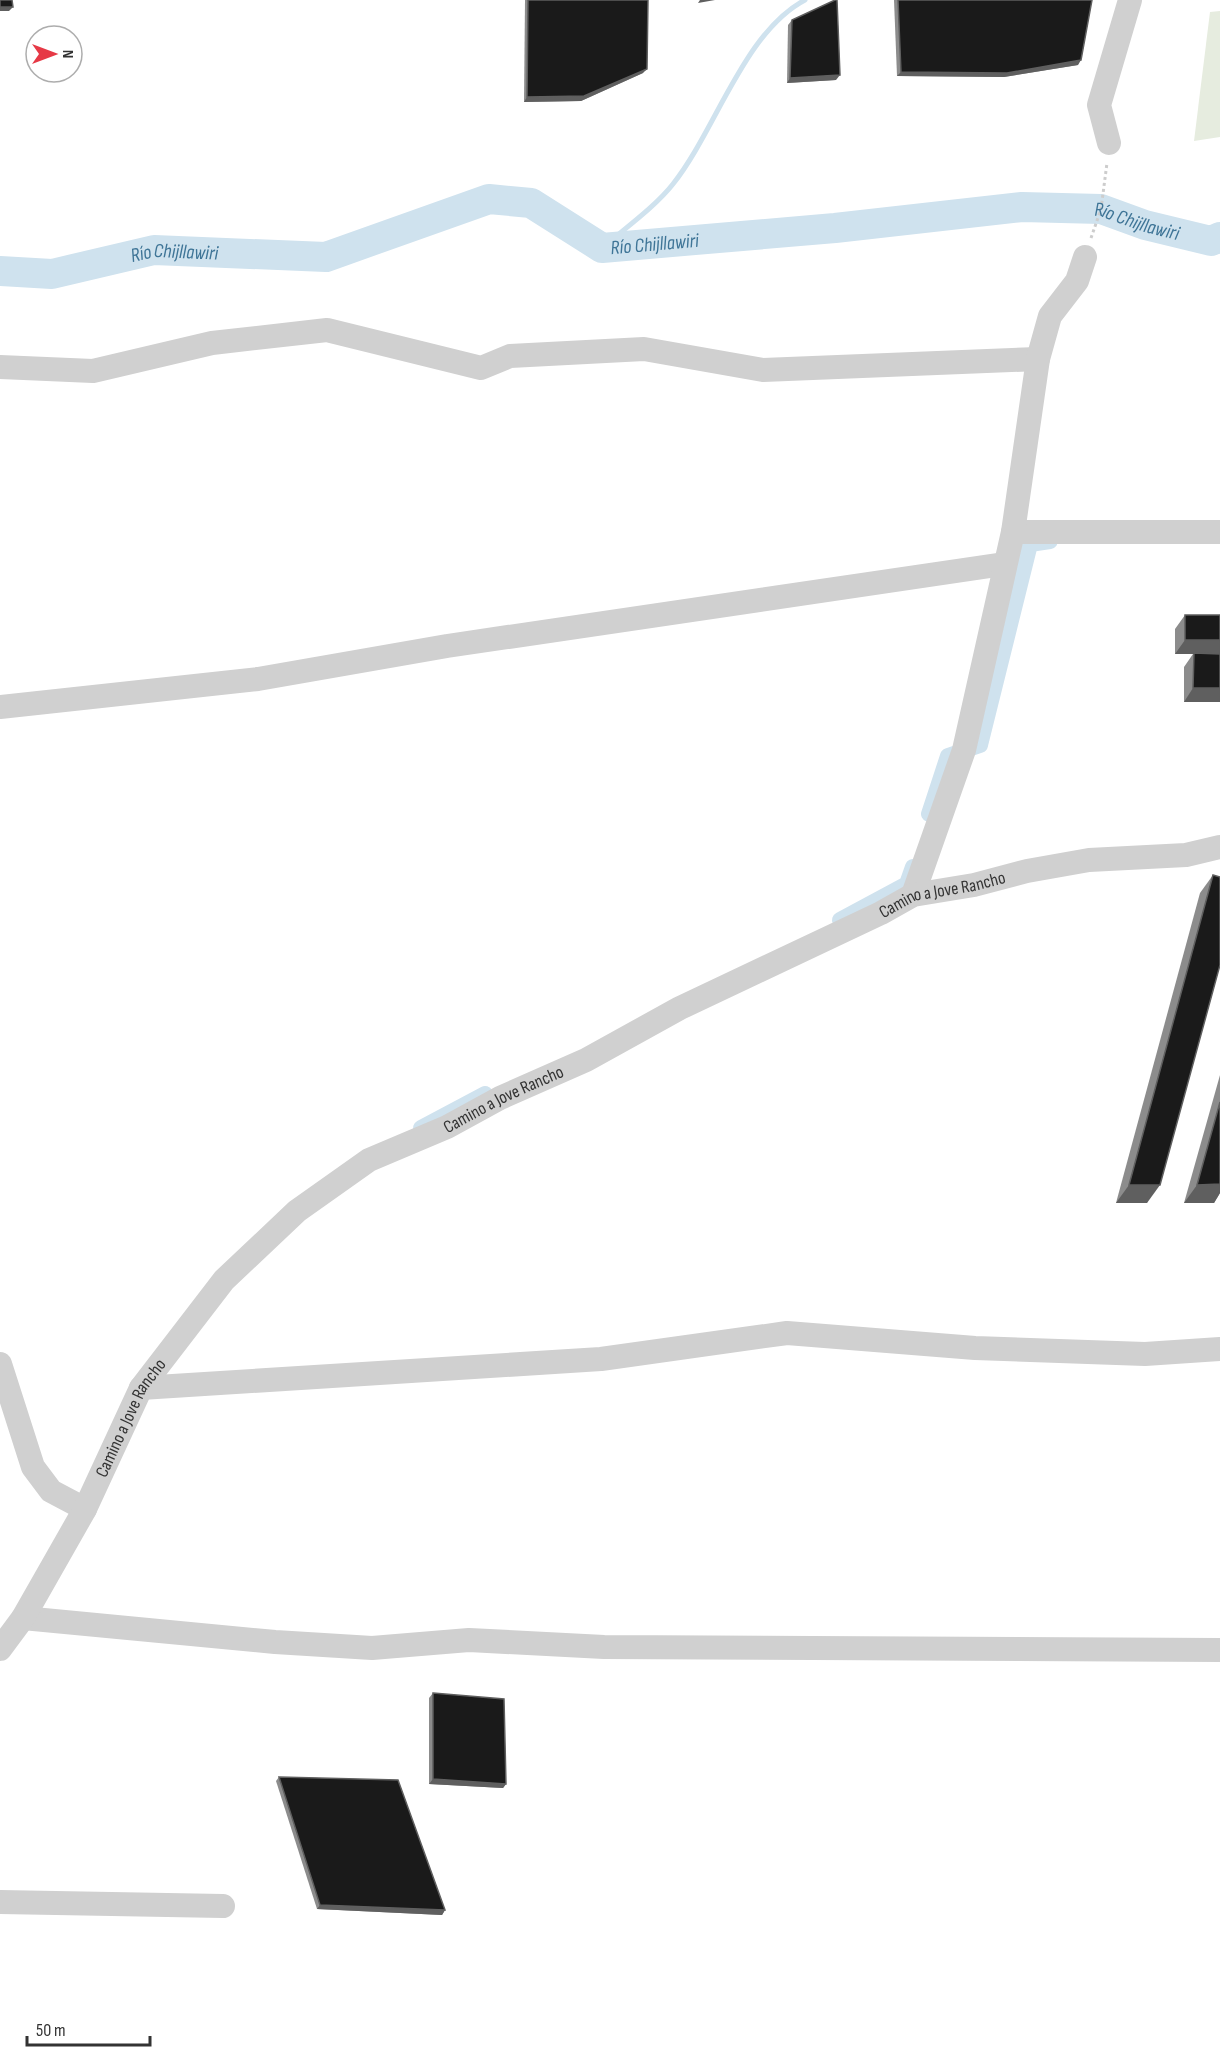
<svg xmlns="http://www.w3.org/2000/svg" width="1220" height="2072" viewBox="0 0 1220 2072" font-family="'Sofia Sans Condensed',sans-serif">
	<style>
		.green { fill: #e6ecdf }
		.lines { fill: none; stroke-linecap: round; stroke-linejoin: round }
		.stream { stroke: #cfe2ee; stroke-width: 5 }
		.canal { stroke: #cfe2ee; stroke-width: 16 }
		.river { stroke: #cfe2ee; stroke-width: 30 }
		.path { stroke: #cdcdcd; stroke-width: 3; stroke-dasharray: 3 3; stroke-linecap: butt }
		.minor { stroke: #d0d0d0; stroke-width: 24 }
		.wall { fill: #8c8c8c }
		.shaded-wall { fill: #5f5f5f }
		.building { fill: #1a1a1a; stroke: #5f5f5f; stroke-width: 1.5 }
		.labels { text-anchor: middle; stroke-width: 6; stroke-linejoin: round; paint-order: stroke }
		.street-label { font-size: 18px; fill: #333; stroke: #fff }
		.water-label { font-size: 20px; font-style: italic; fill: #3f7597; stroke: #fff }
	</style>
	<rect width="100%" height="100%" fill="#fff"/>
	<polygon class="green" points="1220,11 1220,137 1194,141 1210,12"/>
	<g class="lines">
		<g class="stream">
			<polyline points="1211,241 1220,251"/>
			<path d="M 602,248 C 624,229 655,207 673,184 C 716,130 744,32 805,0"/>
		</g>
		<g class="canal">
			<polyline points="929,814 948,756 980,745 1030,544 1050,541"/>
			<polyline points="840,920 907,884 913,867"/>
			<polyline points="421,1128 485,1094"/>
		</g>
		<path class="river" id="s1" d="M 0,271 L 52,274 L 154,250 L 326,257 L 489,199 L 531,203 L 602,248 L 835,228 L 1022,207 L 1101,209 L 1145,225 L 1211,241 L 1220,237"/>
		<polyline class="path" points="1091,238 1101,209 1107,163"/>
		<g class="minor">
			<polyline points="1109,143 1099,105 1130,0"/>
			<polyline points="0,367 93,371 212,343 327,330 481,368 510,356 644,349 763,370 1038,359"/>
			<polyline points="1013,532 1220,532"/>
			<polyline points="0,707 258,679 447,646 1004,564"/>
			<polyline points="913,895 964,750 1013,532 1038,359 1050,316 1077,281 1085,257"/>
			<polyline points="0,1364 33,1467 51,1491 85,1509"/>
			<polyline points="141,1388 601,1359 787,1333 975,1348 1145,1354 1220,1349"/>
			<polyline points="23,1618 275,1642 372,1648 469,1640 604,1647 1220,1650"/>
			<path id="s2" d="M 0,1649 L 23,1618 L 85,1509 L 141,1388 L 224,1280 L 297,1211 L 369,1160 L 447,1127 L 500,1098 L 586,1060 L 680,1008 L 881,913 L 913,895 L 974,885 L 1027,871 L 1089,860 L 1186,855 L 1220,847"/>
			<polyline points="0,1902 223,1906"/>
		</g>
	</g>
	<g class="wall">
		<polygon points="525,0 648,0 643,73 581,101 524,102"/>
		<polygon points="894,0 1092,0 1078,65 1004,77 897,76"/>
		<polygon points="792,20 836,80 787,83 788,25"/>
		<polygon points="1185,615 1220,702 1184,702 1184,667 1193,654 1175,654 1175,629"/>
		<polygon points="1213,875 1147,1203 1116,1203 1200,893"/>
		<polygon points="1220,1075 1220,1193 1214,1203 1184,1203"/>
		<polygon points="433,1693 506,1784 503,1788 429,1784 429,1698"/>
		<polygon points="279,1777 445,1910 442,1915 317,1909 276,1781"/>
	</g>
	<g class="shaded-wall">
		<polygon points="700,0 715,0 698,3"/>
		<polygon points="0,7 13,7 9,11 0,11"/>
		<polygon points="1081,60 1078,65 1004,77 897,76 901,72"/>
		<polygon points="647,69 643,73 581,101 524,102 527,97"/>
		<polygon points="840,75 836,80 787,83 790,78"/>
		<polygon points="1185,640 1220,640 1220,654 1175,654"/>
		<polygon points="1193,688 1220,688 1220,702 1184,702"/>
		<polygon points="1220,1184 1220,1193 1214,1203 1184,1203 1197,1185"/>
		<polygon points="1129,1185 1160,1185 1147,1203 1116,1203"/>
		<polygon points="433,1779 506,1784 503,1788 429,1784"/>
		<polygon points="320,1905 445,1910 442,1915 317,1909"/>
	</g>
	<g class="building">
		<polygon points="0,0 12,0 13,7 0,7"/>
		<polygon points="528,0 648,0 647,69 584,96 527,97"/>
		<polygon points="835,0 837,0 840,75 790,78 792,20"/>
		<polygon points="898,0 1092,0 1081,60 1007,73 901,72"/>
		<rect x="1185" y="615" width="35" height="25"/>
		<polygon points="1194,653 1220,654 1220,688 1193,688"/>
		<polygon points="1213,875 1220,877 1220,965 1160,1185 1129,1185"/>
		<polygon points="1220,1102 1220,1184 1197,1185"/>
		<polygon points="433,1693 504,1699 506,1784 433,1779"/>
		<polygon points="279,1777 398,1780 445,1910 320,1905"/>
	</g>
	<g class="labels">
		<g class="street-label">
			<text dy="6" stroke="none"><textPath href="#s2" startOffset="1256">Camino a Jove Rancho</textPath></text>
			<text dy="6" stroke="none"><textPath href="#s2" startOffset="770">Camino a Jove Rancho</textPath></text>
			<text dy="6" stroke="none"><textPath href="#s2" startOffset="266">Camino a Jove Rancho</textPath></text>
		</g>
		<g class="water-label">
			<text dy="7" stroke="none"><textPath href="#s1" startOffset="1167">Río Chijllawiri</textPath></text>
			<text dy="7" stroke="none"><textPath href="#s1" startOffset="681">Río Chijllawiri</textPath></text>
			<text dy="7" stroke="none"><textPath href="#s1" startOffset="177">Río Chijllawiri</textPath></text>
		</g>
	</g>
	<g transform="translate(54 54) rotate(90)"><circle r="28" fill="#ffffff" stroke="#adadad" stroke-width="1.5"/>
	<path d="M0-4.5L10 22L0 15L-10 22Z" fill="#e63946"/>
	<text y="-9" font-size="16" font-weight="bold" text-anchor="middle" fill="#333333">N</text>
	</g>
	<path d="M27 2036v9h123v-9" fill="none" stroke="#333333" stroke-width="3"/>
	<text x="36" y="2036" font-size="18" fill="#333333" stroke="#ffffff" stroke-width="4.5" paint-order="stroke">50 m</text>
</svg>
